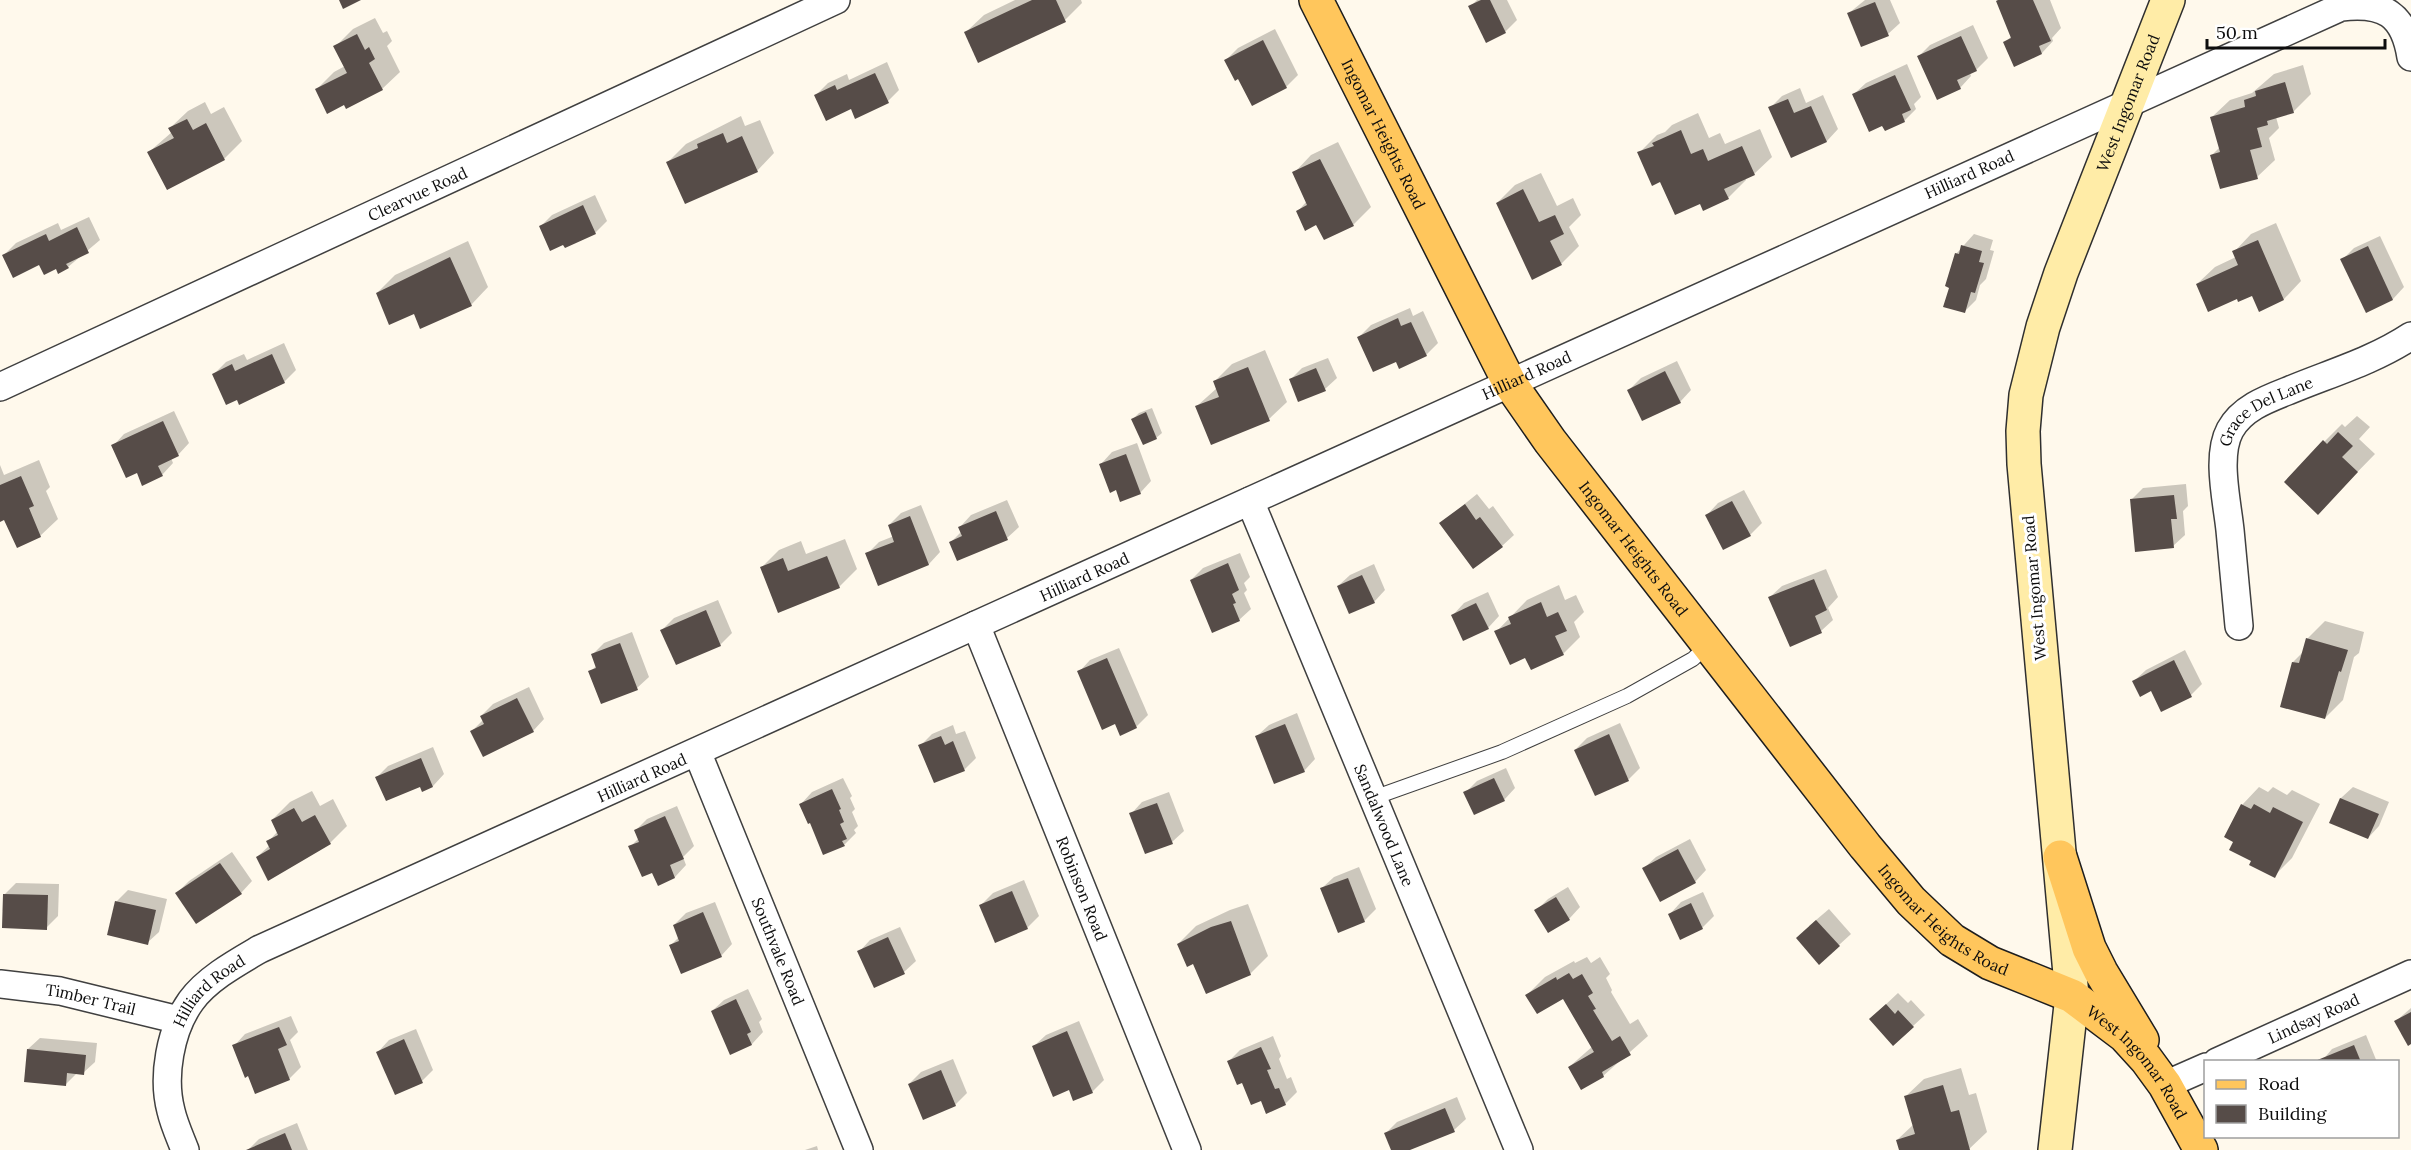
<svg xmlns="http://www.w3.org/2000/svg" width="2411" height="1150" viewBox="0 0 2411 1150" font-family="Lora,serif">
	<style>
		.shadow { fill: #0003 }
		.building { fill: #564c48 }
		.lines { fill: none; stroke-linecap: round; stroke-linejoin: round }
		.lane-casing { stroke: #404040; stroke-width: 16 }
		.street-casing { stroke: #404040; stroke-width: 30 }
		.secondary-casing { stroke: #2f2f2f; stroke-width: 36 }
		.primary-casing { stroke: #1e1e1e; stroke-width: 36 }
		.lane { stroke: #fff; stroke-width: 14 }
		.street { stroke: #fff; stroke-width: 27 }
		.secondary { stroke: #ffeca7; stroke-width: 33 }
		.primary { stroke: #ffc65c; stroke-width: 33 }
		.labels { text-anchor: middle; stroke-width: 6; stroke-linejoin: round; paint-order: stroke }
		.street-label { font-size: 16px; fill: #0d0d0d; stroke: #fff }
	</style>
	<rect width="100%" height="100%" fill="#fff9ec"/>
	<g class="shadow">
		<polygon points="1015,0 1081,0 1082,3 1065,20 966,32 984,15"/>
		<polygon points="1477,0 1507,0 1517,20 1505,32 1470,7"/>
		<polygon points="1865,0 1890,0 1900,23 1888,34 1849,13"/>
		<polygon points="1999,0 2050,0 2061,28 2052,38 2053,41 2042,53 2005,42 2012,36"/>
		<polygon points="375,18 383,33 387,31 392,41 387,46 400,72 382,89 316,90 334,72 345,66 335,47 353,29"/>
		<polygon points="1973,25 1988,58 1976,70 1970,73 1971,76 1960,88 1919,56 1930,45"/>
		<polygon points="1275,29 1298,75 1286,87 1239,76 1226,60 1238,48"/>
		<polygon points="887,62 899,90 888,101 816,95 828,83 847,74 849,80"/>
		<polygon points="1907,64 1921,97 1914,104 1916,109 1904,121 1854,94 1866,83"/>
		<polygon points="2303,65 2311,94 2293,112 2276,117 2279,128 2269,138 2275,160 2257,177 2212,155 2220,147 2212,117 2230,100 2252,93 2274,74"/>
		<polygon points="1800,88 1806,103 1823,95 1838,129 1827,141 1792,156 1770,108 1782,96"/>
		<polygon points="205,102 211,114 224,107 242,141 224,159 149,152 172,132 170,128 188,111"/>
		<polygon points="1698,113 1709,138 1720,133 1725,144 1760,129 1772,157 1754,174 1745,178 1746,180 1728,198 1701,202 1661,180 1639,153 1657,135 1665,132 1672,125"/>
		<polygon points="741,116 745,126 760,120 774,153 757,171 668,162 686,144"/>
		<polygon points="1338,142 1371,207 1353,225 1317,223 1298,211 1307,201 1294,173 1311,155"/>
		<polygon points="1541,173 1557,206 1573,198 1581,215 1569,227 1579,246 1561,264 1497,203 1515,185"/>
		<polygon points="595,195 607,221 595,233 564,243 541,226 552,215"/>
		<polygon points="89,217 100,240 68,267 4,255 16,243 58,223 61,230"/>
		<polygon points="2276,223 2301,281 2284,299 2260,310 2253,294 2238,297 2197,284 2215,267 2236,257 2234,252 2251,234"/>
		<polygon points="1974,234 1993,240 1990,250 1994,251 1986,279 1980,285 1976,300 1964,312 1951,287 1956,254"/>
		<polygon points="2380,236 2404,287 2393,299 2367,311 2342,260 2354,248"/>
		<polygon points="468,241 488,287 471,305 377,293 395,275"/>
		<polygon points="1410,308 1413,316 1423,311 1438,343 1426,355 1397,360 1359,337 1371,325"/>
		<polygon points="284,343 296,370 284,382 214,374 226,362 244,354 247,360"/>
		<polygon points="1265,350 1287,402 1269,419 1197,406 1217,388 1214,382 1232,364"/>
		<polygon points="1328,358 1337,378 1325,389 1290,380 1302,368"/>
		<polygon points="1677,361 1691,390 1680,402 1629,390 1641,378"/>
		<polygon points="1152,408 1162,433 1156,438 1133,419 1139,413"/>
		<polygon points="174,411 189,443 178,455 171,458 173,463 162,475 137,471 113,446 124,434"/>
		<polygon points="2357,416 2370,427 2359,439 2375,454 2335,495 2324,442 2342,424 2345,427"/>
		<polygon points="1137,443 1151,481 1140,493 1117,488 1101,464 1112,452"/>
		<polygon points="39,460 50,487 46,491 58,519 40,536 5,518 0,521 0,465 4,475"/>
		<polygon points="2186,484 2188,506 2183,511 2185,535 2173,546 2131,500 2143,488"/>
		<polygon points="1744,490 1762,523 1750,535 1707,515 1718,503"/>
		<polygon points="1477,494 1489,509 1493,506 1514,535 1502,546 1441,523"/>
		<polygon points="1007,500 1019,527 1007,538 951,542 961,532 960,527 971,515"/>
		<polygon points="921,505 940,552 929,564 879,584 867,554 879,542 894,536 889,525 901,513"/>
		<polygon points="845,539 857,569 839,587 761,568 779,550 801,541 806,554"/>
		<polygon points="1240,553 1250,577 1244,583 1247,590 1244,593 1251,609 1239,620 1191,580 1203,568"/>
		<polygon points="1374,564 1385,590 1374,602 1338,586 1350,575"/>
		<polygon points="1826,569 1838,597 1828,608 1833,620 1821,631 1770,597 1782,586"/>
		<polygon points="1559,585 1565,600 1576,595 1584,612 1574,622 1580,637 1563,654 1526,656 1496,632 1527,600"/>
		<polygon points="1488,592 1499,616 1488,628 1453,615 1464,603"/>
		<polygon points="718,600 732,633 720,645 662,630 674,618"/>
		<polygon points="2325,621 2364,632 2359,653 2354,657 2343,700 2325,718 2293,662 2303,652 2307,639"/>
		<polygon points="632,632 649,677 637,688 590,672 597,665 592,655 604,643"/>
		<polygon points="1119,648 1148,715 1136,727 1116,722 1079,672 1090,660"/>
		<polygon points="2185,650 2202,684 2191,695 2134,681 2146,670"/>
		<polygon points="529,687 544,719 533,731 472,731 483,720 481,716 493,704"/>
		<polygon points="1297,713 1315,759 1304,771 1257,736 1269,725"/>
		<polygon points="1620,723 1640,768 1629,779 1595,794 1575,750 1587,738"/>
		<polygon points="953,725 956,734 965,731 976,758 964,770 920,746 932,734"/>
		<polygon points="433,747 444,774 433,786 423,790 420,785 377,777 388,766"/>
		<polygon points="1506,768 1515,788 1504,800 1465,793 1477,781"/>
		<polygon points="843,778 852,796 850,798 855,809 852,812 858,826 854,830 856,833 844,845 801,804 812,792"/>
		<polygon points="2259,787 2268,792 2273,787 2287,795 2292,790 2320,804 2292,858 2274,876 2253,861 2242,805"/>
		<polygon points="2353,787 2389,802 2379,826 2368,838 2331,822 2341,798"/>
		<polygon points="312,791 320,806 333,799 347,826 330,843 257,857 270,845 268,842 278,831 272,820 290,802"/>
		<polygon points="1169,792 1184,831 1172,842 1131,814 1142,802"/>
		<polygon points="677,806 694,846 683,857 686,865 675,877 658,884 653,871 630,847 639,838 636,830 647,819"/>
		<polygon points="1690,839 1706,870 1695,882 1644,868 1656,857"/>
		<polygon points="232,852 252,881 241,893 177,893 189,881"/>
		<polygon points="1359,867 1376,909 1364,921 1322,888 1334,877"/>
		<polygon points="1024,880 1039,916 1027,928 981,905 993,893"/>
		<polygon points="16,883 59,884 58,916 46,928 4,895"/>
		<polygon points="1568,887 1580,907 1569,919 1536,911 1548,899"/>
		<polygon points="128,890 167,899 159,932 147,943 116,902"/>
		<polygon points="1703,892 1714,916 1702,928 1670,914 1681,902"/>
		<polygon points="715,902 732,944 721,956 670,946 679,937 674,925 686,913"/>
		<polygon points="1248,904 1268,956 1250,974 1194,962 1178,944 1196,926 1230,910"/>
		<polygon points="1829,909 1851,934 1839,945 1809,926"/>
		<polygon points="900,927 916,961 904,972 859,952 870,940"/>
		<polygon points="1587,957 1591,963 1600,957 1610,974 1606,978 1612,990 1611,992 1630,1024 1638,1019 1648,1036 1603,1076 1569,1067 1593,1046 1564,997 1527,995 1545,977 1574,961 1575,963"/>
		<polygon points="748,989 762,1019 759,1022 763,1032 752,1044 731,1053 712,1011 724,1000"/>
		<polygon points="1898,993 1908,1003 1911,1000 1925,1015 1913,1026 1882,1008"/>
		<polygon points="2411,1008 2411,1042 2396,1021"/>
		<polygon points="291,1016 298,1032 290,1040 301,1067 289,1079 234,1046 245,1034"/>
		<polygon points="1079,1021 1104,1080 1092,1092 1070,1088 1034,1046 1046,1035"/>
		<polygon points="416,1029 433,1070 422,1081 378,1052 389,1040"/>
		<polygon points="2366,1035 2377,1062 2321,1062 2332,1049"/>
		<polygon points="1273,1036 1281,1056 1279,1059 1287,1079 1291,1077 1297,1092 1285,1104 1261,1099 1243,1081 1228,1062 1240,1050"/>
		<polygon points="40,1038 97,1043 95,1062 83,1073 77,1073 66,1084 28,1049"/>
		<polygon points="953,1059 967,1093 955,1105 909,1084 921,1072"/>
		<polygon points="1961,1068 1969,1095 1976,1093 1987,1132 1968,1150 1900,1150 1897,1140 1914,1124 1906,1096 1924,1079"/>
		<polygon points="1457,1097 1466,1119 1454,1130 1406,1150 1392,1150 1386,1133 1397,1122"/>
		<polygon points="297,1123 308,1150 248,1150 259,1139"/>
		<polygon points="817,1146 818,1150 805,1150"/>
	</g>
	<g class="building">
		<polygon points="339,0 361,0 343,9"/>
		<polygon points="1032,0 1056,0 1066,22 978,63 964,32"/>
		<polygon points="1481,0 1490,0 1506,33 1486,43 1468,6"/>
		<polygon points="1998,0 2033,0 2051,41 2039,46 2042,54 2014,67 2003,42 2011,38 1996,1"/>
		<polygon points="1875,2 1889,36 1861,47 1847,13"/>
		<polygon points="357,34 365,50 369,47 375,59 369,63 383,90 346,109 344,105 327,114 315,89 347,73 333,46"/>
		<polygon points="1961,36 1977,71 1957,80 1961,89 1937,100 1917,56"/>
		<polygon points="1263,40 1287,88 1252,106 1238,79 1235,81 1224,60"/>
		<polygon points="875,73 889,103 855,119 851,109 826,121 814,95 835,85 837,90"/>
		<polygon points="1895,75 1911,110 1902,114 1905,122 1885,131 1882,126 1869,132 1852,94"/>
		<polygon points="2285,82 2294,113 2267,121 2268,125 2257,128 2262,147 2250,150 2258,179 2220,189 2210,155 2220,152 2210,117 2245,107 2244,100 2256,96 2255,91"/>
		<polygon points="1788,99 1794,113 1811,106 1827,142 1791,158 1768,107"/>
		<polygon points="187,119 193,130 206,123 225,160 167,190 147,152 174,138 168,128"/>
		<polygon points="1681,130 1691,154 1703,149 1708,161 1742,146 1755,175 1724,189 1729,199 1703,211 1700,204 1675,215 1660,182 1652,186 1637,152 1654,146 1652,143"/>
		<polygon points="723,133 727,143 742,136 758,172 685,204 666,162 698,148 697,144"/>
		<polygon points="1320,159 1354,226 1324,240 1316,225 1305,231 1296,211 1307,205 1292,172"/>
		<polygon points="1523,189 1539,222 1555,215 1564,234 1550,241 1562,265 1532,280 1496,203"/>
		<polygon points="583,205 596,234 565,248 563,245 550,251 539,226"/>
		<polygon points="77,227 89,253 66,264 69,268 58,274 56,269 44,275 39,265 13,278 2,255 46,234 49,241"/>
		<polygon points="2258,240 2284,300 2259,312 2252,296 2238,302 2237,299 2208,312 2196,284 2238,265 2232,251"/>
		<polygon points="1961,245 1982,251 1979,262 1984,263 1975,293 1971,292 1965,313 1943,307 1949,288 1945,286 1955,253 1959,254"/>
		<polygon points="2368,246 2393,300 2366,313 2340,259"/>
		<polygon points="450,257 472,306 420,329 414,314 389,325 376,293"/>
		<polygon points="1398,318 1401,326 1411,322 1427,356 1399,369 1396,362 1373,372 1357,337"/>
		<polygon points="272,354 285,383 239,405 237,400 226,405 212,374 232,364 235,371"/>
		<polygon points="1248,367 1270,421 1211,445 1195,406 1219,397 1213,381"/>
		<polygon points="1316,368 1326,391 1298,402 1289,379"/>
		<polygon points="1665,371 1681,403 1642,421 1627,390"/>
		<polygon points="1146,412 1157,439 1143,445 1131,419"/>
		<polygon points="163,421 179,456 158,466 163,476 142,486 137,473 126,478 111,445"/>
		<polygon points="2338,432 2353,446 2342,457 2358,472 2318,515 2284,482 2323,440 2327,444"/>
		<polygon points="1126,454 1141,494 1120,502 1116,490 1110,493 1099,464"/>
		<polygon points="21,476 34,506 29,508 41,537 17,548 4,520 0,522 0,485"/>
		<polygon points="2174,495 2177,519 2171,519 2174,548 2135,552 2130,499"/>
		<polygon points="1732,501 1751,536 1723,550 1705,515"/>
		<polygon points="1465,504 1476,520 1480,517 1503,547 1473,569 1439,523"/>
		<polygon points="996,511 1008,540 957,561 949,542 962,536 958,527"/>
		<polygon points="910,516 929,565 878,586 865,553 894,542 888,525"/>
		<polygon points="827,556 840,588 778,613 760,567 783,558 788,571"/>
		<polygon points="1228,563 1239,590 1232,594 1236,603 1233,604 1240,621 1212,633 1190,580"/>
		<polygon points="1362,575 1375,603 1349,614 1337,586"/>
		<polygon points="1814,579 1827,610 1815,616 1822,633 1790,647 1768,597"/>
		<polygon points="1541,602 1547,617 1558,612 1567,631 1555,636 1564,655 1531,670 1525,658 1510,665 1494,631 1511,624 1508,617"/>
		<polygon points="1476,603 1489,629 1463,641 1451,615"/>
		<polygon points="706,610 721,646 676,665 660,630"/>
		<polygon points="2306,638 2348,650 2341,672 2339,671 2325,719 2280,707 2292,662 2299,663"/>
		<polygon points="620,643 638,690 601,704 588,671 596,668 591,654"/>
		<polygon points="1107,658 1137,728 1120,736 1115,724 1102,730 1077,671"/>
		<polygon points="2174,660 2192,697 2161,712 2151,691 2140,697 2132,681"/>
		<polygon points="517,698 534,732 483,757 470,731 484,724 480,716"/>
		<polygon points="1285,724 1305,772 1274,784 1255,736"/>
		<polygon points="1609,734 1629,781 1595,796 1574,750"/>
		<polygon points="941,736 945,745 953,741 965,771 934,783 918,745"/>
		<polygon points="421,758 433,787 422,792 420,787 386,801 375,777"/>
		<polygon points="1494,778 1505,801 1474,815 1463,792"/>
		<polygon points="832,789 841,809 839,810 844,822 840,824 847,839 842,841 845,846 823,855 810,823 808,824 799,804"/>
		<polygon points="2340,798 2379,814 2368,839 2329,823"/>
		<polygon points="1157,803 1173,844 1145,854 1129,813"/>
		<polygon points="2241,804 2251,809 2254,804 2270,813 2273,807 2303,822 2275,878 2249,865 2251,861 2229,850 2233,842 2224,837"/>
		<polygon points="294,808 302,822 315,815 331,844 268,881 256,857 270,849 266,841 278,835 271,820"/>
		<polygon points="665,816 684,859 670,865 675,878 658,886 652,873 642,877 628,846 639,842 634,830"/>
		<polygon points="1678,849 1696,883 1660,902 1642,868"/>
		<polygon points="220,863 242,894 196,924 175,893"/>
		<polygon points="1348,878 1365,922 1338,933 1320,888"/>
		<polygon points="1012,891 1028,929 995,943 979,905"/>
		<polygon points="3,894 48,895 47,930 2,928"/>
		<polygon points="1556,897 1570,920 1548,933 1534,910"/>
		<polygon points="115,901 156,910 148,945 107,935"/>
		<polygon points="1691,903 1703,929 1680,940 1668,914"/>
		<polygon points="703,912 722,957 681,974 669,945 679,941 673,925"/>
		<polygon points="1816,920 1840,946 1819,965 1796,938"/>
		<polygon points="1231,921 1251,975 1206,994 1193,964 1187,967 1177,944 1211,927"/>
		<polygon points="888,937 905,974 874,988 857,951"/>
		<polygon points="1569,973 1573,979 1582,974 1593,993 1588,996 1596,1009 1593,1010 1612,1041 1620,1036 1631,1055 1602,1072 1604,1077 1581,1090 1568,1067 1594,1052 1563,999 1537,1014 1525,995 1556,977 1557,980"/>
		<polygon points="736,999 751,1032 747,1034 752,1045 730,1055 711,1011"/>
		<polygon points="1886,1004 1895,1014 1898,1010 1914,1027 1893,1046 1869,1019"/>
		<polygon points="2411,1012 2411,1044 2408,1046 2394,1021"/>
		<polygon points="279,1027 287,1045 278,1049 290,1080 255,1094 248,1076 245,1078 232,1045"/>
		<polygon points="1067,1031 1093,1093 1073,1101 1069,1090 1053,1097 1032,1046"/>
		<polygon points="404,1039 423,1083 395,1095 376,1052"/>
		<polygon points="2354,1045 2361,1062 2315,1062 2315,1061"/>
		<polygon points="1261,1047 1271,1069 1267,1070 1275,1089 1279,1088 1286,1105 1266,1114 1261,1101 1251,1105 1242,1083 1237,1085 1227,1061"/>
		<polygon points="27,1049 86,1055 84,1075 67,1073 66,1086 24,1082"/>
		<polygon points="941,1070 956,1106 923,1120 908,1084"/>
		<polygon points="1943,1085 1951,1112 1959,1110 1970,1150 1899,1150 1896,1140 1915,1134 1904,1096"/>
		<polygon points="1445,1108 1455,1132 1410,1150 1391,1150 1384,1133"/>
		<polygon points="285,1133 292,1150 246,1150"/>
	</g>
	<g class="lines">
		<g class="lane-casing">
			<polyline id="lane" points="1373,798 1502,752 1627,696 1693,659 1708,645"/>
		</g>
		<g class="street-casing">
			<g id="street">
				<path id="s1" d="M 0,387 L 836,0"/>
				<path id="s2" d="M 1250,501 L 1519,1150"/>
				<path id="s3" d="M 976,625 L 1187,1150"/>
				<path id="s4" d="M 2239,626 C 2236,594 2233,562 2230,530 C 2227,501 2216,456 2230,430 C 2242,408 2267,399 2290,390 C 2331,373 2373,361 2411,336"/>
				<path id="s5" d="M 698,754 L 859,1150"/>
				<path id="s6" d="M 0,984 L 60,991 L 179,1020"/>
				<path id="s7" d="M 2217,1062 L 2411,974"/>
				<polyline points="2165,1085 2206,1067"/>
				<path id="s8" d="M 185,1150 C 180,1137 174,1124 171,1111 C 162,1077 170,1030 191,1001 C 207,979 236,963 260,949 C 955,639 1646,317 2341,7 C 2384,2 2404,14 2411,57"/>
			</g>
		</g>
		<g class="secondary-casing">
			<g id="secondary">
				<path id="s9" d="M 2055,1150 L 2072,996 L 2024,464 L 2023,431 L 2026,395 L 2043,327 L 2061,273 L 2168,0"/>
			</g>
		</g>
		<g class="primary-casing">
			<g id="primary">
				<path id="s10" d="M 1316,0 L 1509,382 L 1550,441 L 1865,846 L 1911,901 L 1952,940 L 1990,963 L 2072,996 L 2125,1036 L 2146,1059 L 2165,1085 L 2201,1150"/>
				<polyline points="2060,857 2089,948 2101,972 2142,1040"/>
			</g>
		</g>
		<use href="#lane" class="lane"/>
		<use href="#street" class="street"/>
		<use href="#secondary" class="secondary"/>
		<use href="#primary" class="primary"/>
	</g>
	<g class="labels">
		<g class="street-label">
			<text dy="6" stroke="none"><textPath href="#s9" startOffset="1068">West Ingomar Road</textPath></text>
			<text dy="6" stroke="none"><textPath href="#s10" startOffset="150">Ingomar Heights Road</textPath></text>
			<text dy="6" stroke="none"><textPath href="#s8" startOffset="2120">Hilliard Road</textPath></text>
			<text dy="6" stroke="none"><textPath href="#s1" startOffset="460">Clearvue Road</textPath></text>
			<text dy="6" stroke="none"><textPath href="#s8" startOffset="1634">Hilliard Road</textPath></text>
			<text dy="6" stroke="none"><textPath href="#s4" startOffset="238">Grace Del Lane</textPath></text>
			<text dy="6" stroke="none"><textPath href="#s10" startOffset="636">Ingomar Heights Road</textPath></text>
			<text dy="6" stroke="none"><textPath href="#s8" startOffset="1148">Hilliard Road</textPath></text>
			<text transform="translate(2034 588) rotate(-95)" y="6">West Ingomar Road</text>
			<text dy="6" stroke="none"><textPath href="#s8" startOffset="662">Hilliard Road</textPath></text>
			<text dy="6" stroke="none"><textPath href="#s2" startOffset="351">Sandalwood Lane</textPath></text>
			<text dy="6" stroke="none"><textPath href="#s3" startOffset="284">Robinson Road</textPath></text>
			<text dy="6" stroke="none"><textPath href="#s10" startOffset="1122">Ingomar Heights Road</textPath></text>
			<text dy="6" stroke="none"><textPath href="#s5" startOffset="213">Southvale Road</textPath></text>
			<text dy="6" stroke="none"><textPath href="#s8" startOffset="176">Hilliard Road</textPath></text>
			<text dy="6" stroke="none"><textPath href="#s6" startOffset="92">Timber Trail</textPath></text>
			<text dy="6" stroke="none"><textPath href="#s7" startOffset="106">Lindsay Road</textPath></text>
			<text dy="6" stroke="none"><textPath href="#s10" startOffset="1368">West Ingomar Road</textPath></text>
		</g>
	</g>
	<rect x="2204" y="1060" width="195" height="78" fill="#ffffff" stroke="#9e9e9e" stroke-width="1.5"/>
	<rect x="2216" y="1080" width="30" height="9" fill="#ffc65c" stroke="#9e9e9e" stroke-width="1.5"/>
	<text x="2258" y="1090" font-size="18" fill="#0d0d0d">Road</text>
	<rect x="2216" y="1105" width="30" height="18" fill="#564c48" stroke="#9e9e9e" stroke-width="1.5"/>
	<text x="2258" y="1120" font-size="18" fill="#0d0d0d">Building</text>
	<path d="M2207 39v9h178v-9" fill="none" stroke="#0d0d0d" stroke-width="3"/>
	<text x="2216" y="39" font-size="18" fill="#0d0d0d" stroke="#ffffff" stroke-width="4.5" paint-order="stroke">50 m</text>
</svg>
